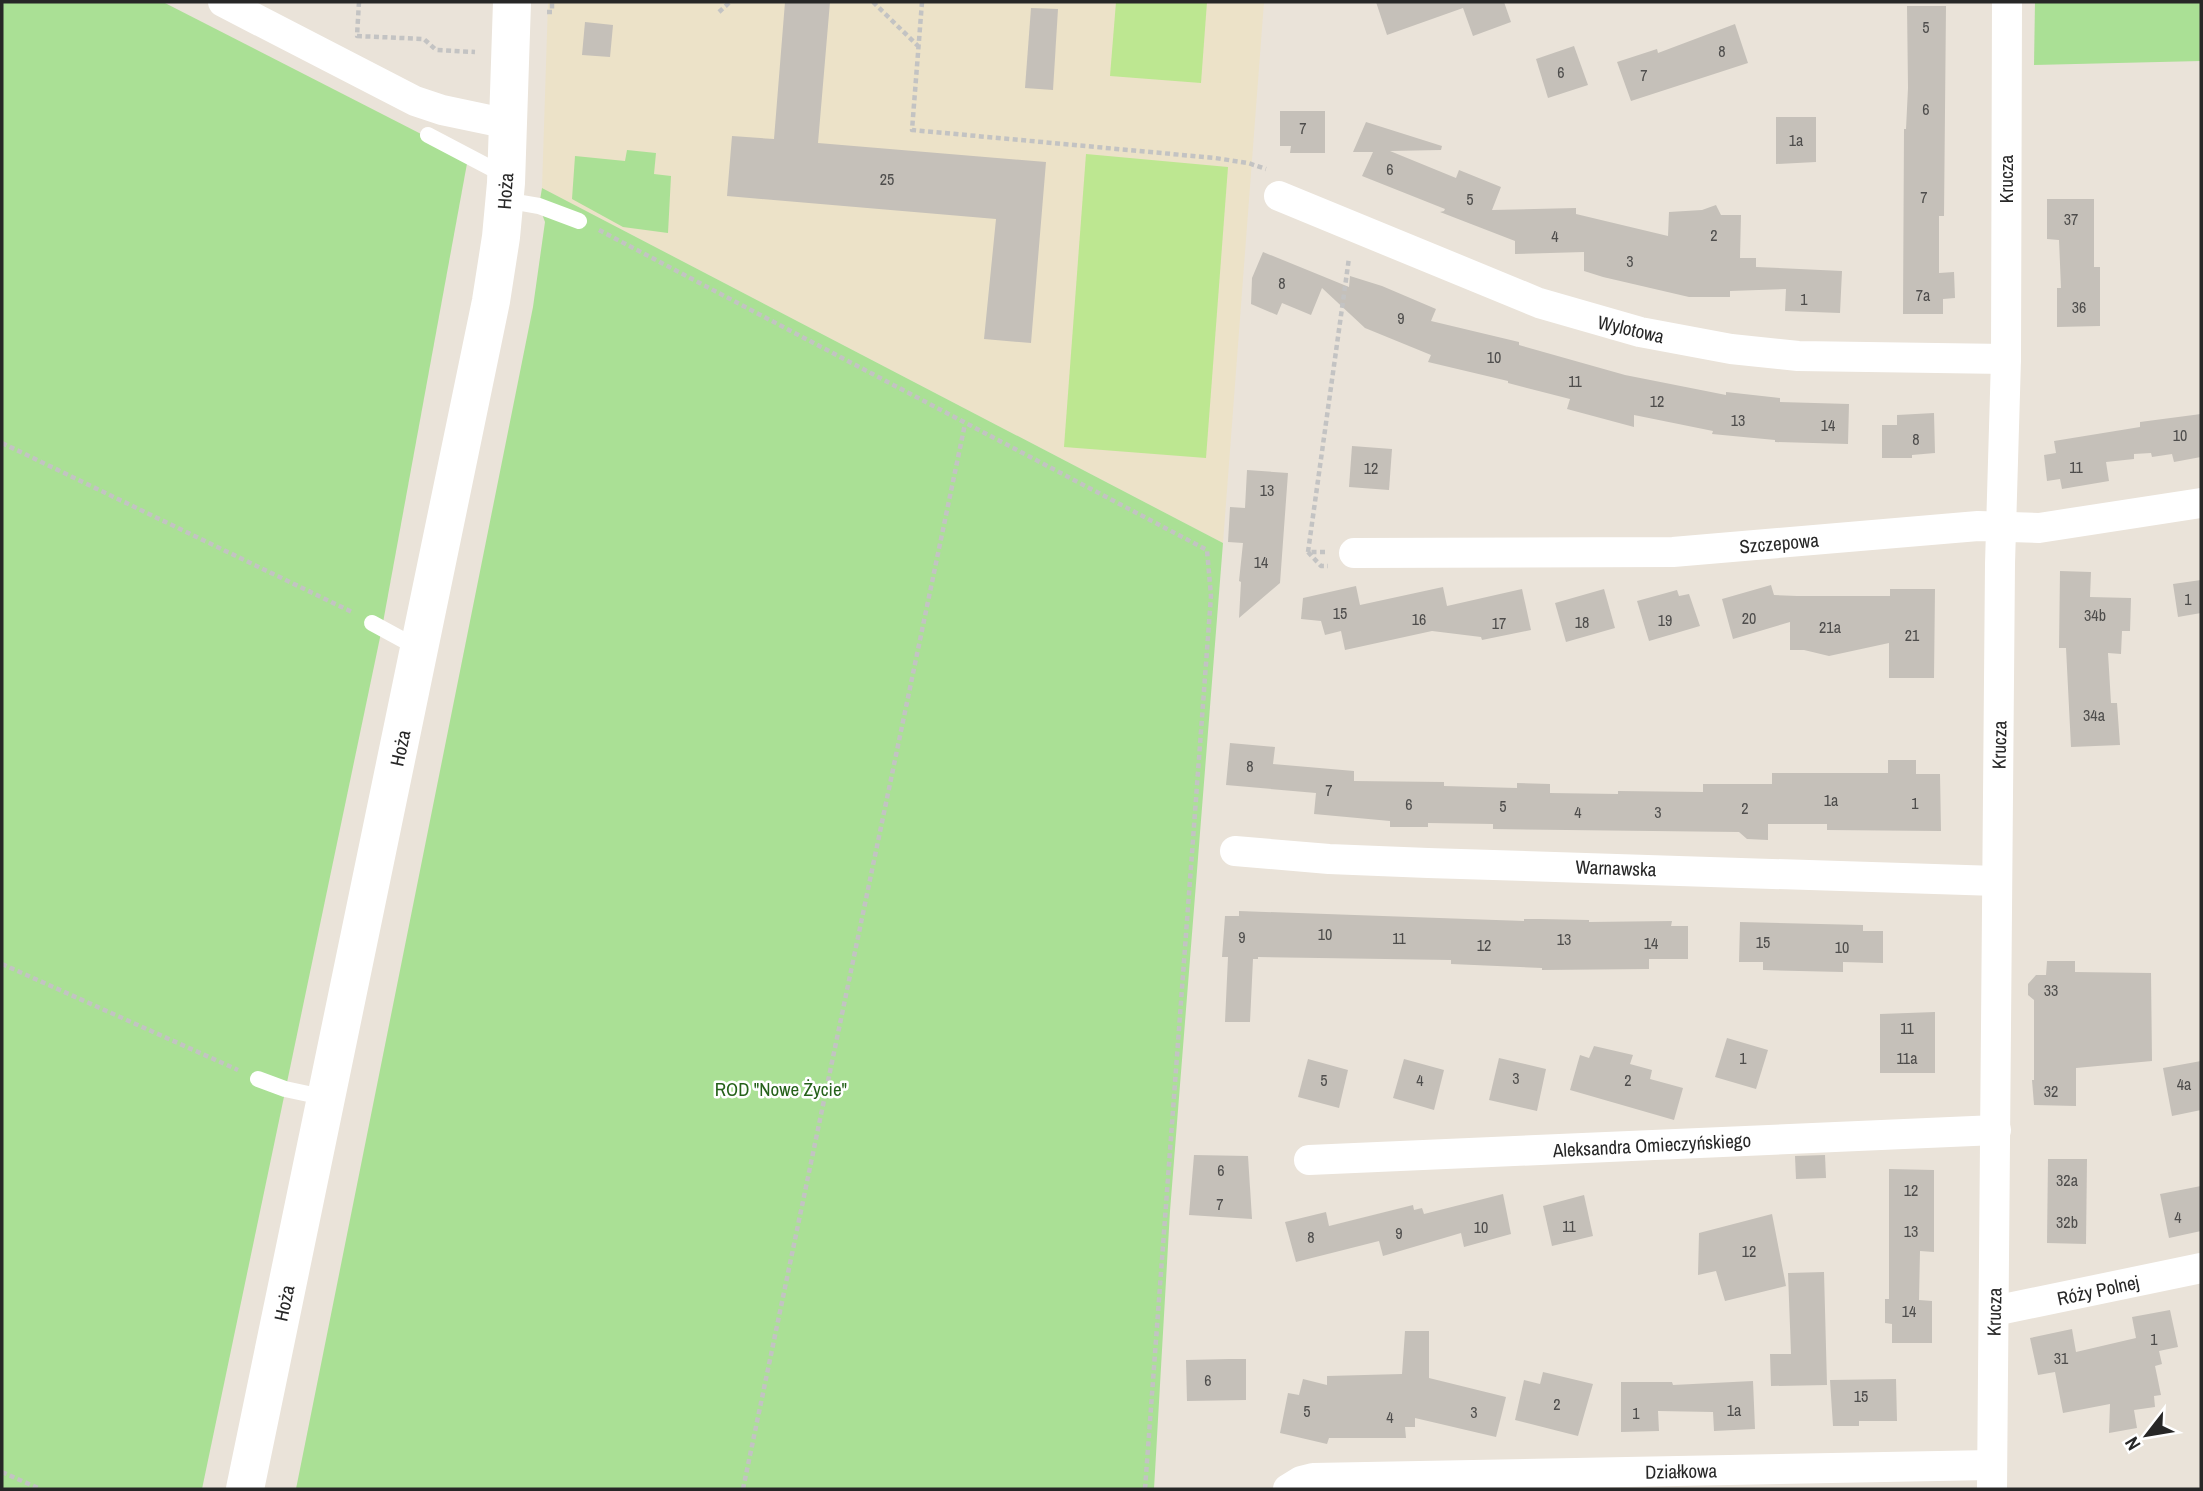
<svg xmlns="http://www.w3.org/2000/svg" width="2203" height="1491" viewBox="0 0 2203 1491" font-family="'Archivo Narrow',sans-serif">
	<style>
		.education { fill: #ece2c8 }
		.green { fill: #aae095 }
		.pitch { fill: #bde791 }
		.building { fill: #c5c0b9 }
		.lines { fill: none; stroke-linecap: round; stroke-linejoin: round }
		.path { stroke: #c3c3c3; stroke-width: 4.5; stroke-dasharray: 5 3.5; stroke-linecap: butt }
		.lane { stroke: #fff; stroke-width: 16 }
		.street { stroke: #fff; stroke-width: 30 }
		.secondary { stroke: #fff; stroke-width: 38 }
		.labels { text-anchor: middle; stroke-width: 5; stroke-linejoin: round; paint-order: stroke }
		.number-label { font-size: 16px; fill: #4e4d4c }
		.street-label { font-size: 19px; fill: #272727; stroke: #fff }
		.park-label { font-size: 19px; fill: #25611a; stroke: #fff }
	</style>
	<rect width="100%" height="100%" fill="#eae3d9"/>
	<polygon class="education" points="548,2 1264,2 1223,543 542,188"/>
	<g class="green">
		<polygon points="2,2 163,2 468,158 382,628 202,1489 2,1489"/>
		<polygon points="2035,2 2201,2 2201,61 2034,65"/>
		<polygon points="627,150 656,153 654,174 671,176 668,233 623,227 572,199 575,156 625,161"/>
		<polygon points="542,188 1223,543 1170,1211 1154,1489 296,1489 533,307 545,222 539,206"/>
	</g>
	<g class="pitch">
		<polygon points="1116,2 1207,2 1201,83 1110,76"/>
		<polygon points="1086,154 1228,167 1206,458 1064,447"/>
	</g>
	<g class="building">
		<polygon points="785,2 830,2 818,143 1046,162 1031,343 984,339 996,219 727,196 732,136 774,139"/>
		<polygon points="1376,2 1504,2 1511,22 1473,36 1463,8 1387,35"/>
		<polygon points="1907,6 1946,6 1944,216 1939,216 1939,273 1954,272 1955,298 1943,299 1943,314 1903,314 1904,129 1906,129 1908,88"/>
		<polygon points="1031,8 1058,9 1053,90 1025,88"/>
		<polygon points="585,22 613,25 610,57 582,55"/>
		<polygon points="1735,24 1748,63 1631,101 1617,62 1657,49 1658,53"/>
		<polygon points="1574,46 1588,85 1548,98 1536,59"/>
		<polygon points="1280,111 1325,111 1325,153 1290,153 1291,146 1280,146"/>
		<polygon points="1776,117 1816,117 1816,162 1776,164"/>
		<polygon points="1366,122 1442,146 1441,150 1390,151 1456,178 1459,170 1501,187 1492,210 1576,208 1576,214 1668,236 1669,212 1702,210 1716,205 1721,215 1741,215 1740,258 1756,258 1756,267 1842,271 1840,313 1785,311 1786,289 1730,291 1730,297 1689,297 1603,277 1584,271 1584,252 1515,254 1515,241 1440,212 1444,211 1445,209 1362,176 1373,152 1353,152"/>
		<polygon points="2047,199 2094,199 2094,267 2100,267 2100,326 2057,327 2057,288 2061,288 2059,240 2047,239"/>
		<polygon points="1263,252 1349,287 1350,276 1382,286 1436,309 1431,321 1519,342 1519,345 1625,375 1726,395 1726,392 1780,398 1780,402 1849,404 1848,444 1775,442 1775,440 1712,434 1713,431 1634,415 1634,427 1567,409 1570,399 1508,383 1508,381 1428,362 1431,355 1365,328 1322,288 1311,315 1282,303 1277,315 1251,304 1252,278"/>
		<polygon points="1934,413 1935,453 1912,455 1912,458 1882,458 1882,425 1897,425 1897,415"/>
		<polygon points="2201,414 2201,457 2174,462 2172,454 2152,457 2151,453 2134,454 2134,459 2106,462 2109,481 2062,489 2060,479 2047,481 2044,455 2056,453 2054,441 2140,427 2140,422"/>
		<polygon points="1352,446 1392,449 1389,490 1349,487"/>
		<polygon points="1247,470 1288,473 1280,583 1239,618 1241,582 1239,581 1243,543 1228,542 1230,507 1245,508"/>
		<polygon points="2060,571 2091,572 2090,597 2131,598 2130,631 2122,631 2121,654 2108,653 2111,703 2117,703 2120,745 2071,747 2066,648 2059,648"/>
		<polygon points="2201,580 2201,613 2178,617 2173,584"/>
		<polygon points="1771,585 1774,595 1797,596 1890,596 1890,589 1935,589 1934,678 1889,678 1889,643 1829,656 1804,650 1790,650 1790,622 1733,639 1722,599"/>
		<polygon points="1356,586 1360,605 1443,587 1447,606 1522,589 1531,630 1482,640 1481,637 1432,631 1345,650 1341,631 1325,635 1321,621 1301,619 1303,598"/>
		<polygon points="1604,589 1615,628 1566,642 1555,603"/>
		<polygon points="1677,590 1679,596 1689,594 1700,626 1649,641 1637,601"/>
		<polygon points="1230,743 1275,747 1273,764 1354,771 1354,781 1444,782 1444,786 1517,788 1517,783 1550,784 1550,793 1618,794 1618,791 1703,792 1703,784 1772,784 1772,773 1888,773 1888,760 1916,760 1916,774 1940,774 1941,831 1827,830 1827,824 1768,824 1768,840 1747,839 1739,832 1493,829 1493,824 1428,823 1428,827 1390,827 1390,821 1314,814 1316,793 1226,785"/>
		<polygon points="1239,911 1524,921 1524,919 1540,919 1589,920 1589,922 1672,921 1671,926 1688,926 1688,959 1649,959 1649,969 1542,970 1542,968 1451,964 1451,960 1258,957 1258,959 1253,959 1250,1022 1225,1022 1228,957 1222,957 1225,916 1239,916"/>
		<polygon points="1740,922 1863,925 1863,931 1883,931 1883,963 1843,962 1843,972 1763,970 1763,962 1739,962"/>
		<polygon points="2047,961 2075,961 2075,972 2151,973 2152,1061 2076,1068 2076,1106 2034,1105 2032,1080 2034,1080 2034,1000 2028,995 2028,984 2036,975 2046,975"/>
		<polygon points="1935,1012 1935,1073 1880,1073 1880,1014"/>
		<polygon points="1727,1038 1768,1050 1756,1089 1715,1077"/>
		<polygon points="1594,1046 1633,1055 1630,1064 1652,1070 1650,1079 1683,1088 1674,1120 1570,1090 1580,1055 1589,1058"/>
		<polygon points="1499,1058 1546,1069 1537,1111 1489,1100"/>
		<polygon points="1308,1059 1348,1070 1339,1108 1298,1097"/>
		<polygon points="1404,1059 1444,1070 1434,1110 1393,1098"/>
		<polygon points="2201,1061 2201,1110 2172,1116 2163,1068"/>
		<polygon points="1194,1155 1248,1156 1252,1219 1189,1215"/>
		<polygon points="1825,1155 1826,1178 1796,1179 1795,1156"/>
		<polygon points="2048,1159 2087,1159 2086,1244 2047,1243"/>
		<polygon points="1889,1169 1934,1170 1934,1252 1920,1251 1919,1300 1932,1301 1932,1343 1892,1343 1892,1324 1885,1323 1885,1299 1889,1299"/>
		<polygon points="2201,1186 2201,1231 2169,1238 2160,1194"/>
		<polygon points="1503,1194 1511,1234 1464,1247 1461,1233 1383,1256 1379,1241 1296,1262 1285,1222 1326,1212 1329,1226 1413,1205 1414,1210 1422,1208 1424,1214"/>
		<polygon points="1584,1195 1593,1236 1552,1246 1543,1206"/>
		<polygon points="1772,1214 1786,1286 1725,1301 1716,1271 1698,1275 1699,1233"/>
		<polygon points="1824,1272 1827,1385 1771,1386 1770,1354 1791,1354 1788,1273"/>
		<polygon points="2170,1310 2178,1347 2159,1351 2162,1364 2155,1366 2161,1395 2154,1396 2155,1407 2134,1410 2137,1428 2109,1433 2110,1404 2063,1413 2055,1372 2038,1375 2030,1338 2072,1329 2076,1352 2136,1338 2132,1317"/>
		<polygon points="1405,1331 1429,1331 1429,1378 1506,1397 1496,1437 1415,1418 1415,1427 1405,1427 1406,1438 1329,1438 1327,1444 1280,1433 1288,1393 1299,1395 1303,1379 1327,1385 1327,1376 1402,1374"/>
		<polygon points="1229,1359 1246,1359 1246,1400 1187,1401 1186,1360"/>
		<polygon points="1543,1372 1593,1384 1578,1436 1515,1420 1524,1380 1540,1384"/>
		<polygon points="1896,1379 1897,1421 1859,1421 1859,1426 1833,1426 1830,1380"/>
		<polygon points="1753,1381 1755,1429 1714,1431 1713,1412 1658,1411 1659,1431 1621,1432 1621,1382 1672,1382 1673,1385"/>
	</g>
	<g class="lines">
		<g class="path">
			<polyline points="359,2 357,36 424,39 436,50 475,52"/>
			<polyline points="873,2 918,46"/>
			<polyline points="922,2 912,130 1215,158 1248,163 1266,169"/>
			<polyline points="547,12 552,12 552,2"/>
			<polyline points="719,12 730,2"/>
			<polyline points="599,230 1207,550 1211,596 1145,1489"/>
			<polyline points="2,443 354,613"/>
			<polyline points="1308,552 1321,566 1328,566"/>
			<polyline points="1325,552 1308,552 1349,258"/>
			<polyline points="2,964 238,1070"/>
			<polyline points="2,1472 40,1489"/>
			<polyline points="743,1489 965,424"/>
		</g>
		<g class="lane">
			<polyline points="428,135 506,176"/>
			<polyline points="504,200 539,206 579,221"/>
			<polyline points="372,623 418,648"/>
			<polyline points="258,1079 285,1089 327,1098"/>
		</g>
		<g class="street">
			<polyline points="223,2 415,101 442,110 509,124"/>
			<polyline points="1279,196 1539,303 1640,332 1731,349 1798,356 2006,359"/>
			<polyline points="1354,553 1673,552 1978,526 2039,528 2201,503"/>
			<polyline points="1235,851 1329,859 1428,863 1997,881"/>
			<polyline points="1309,1160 1996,1130"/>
			<polyline points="1994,1311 2201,1268"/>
			<polyline points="1288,1489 1301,1481 1313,1478 1992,1465"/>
			<polyline points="1992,1489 2000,564 2006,359 2007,2"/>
		</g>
		<polyline class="secondary" points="245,1489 491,301 501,237 506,183 512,2"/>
	</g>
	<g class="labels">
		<g class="number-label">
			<text x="1926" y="33">5</text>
			<text x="1722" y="57">8</text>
			<text x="1561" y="78">6</text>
			<text x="1644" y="81">7</text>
			<text x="1926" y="115">6</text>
			<text x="1303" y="134">7</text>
			<text x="1796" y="146">1a</text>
			<text x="1390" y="175">6</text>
			<text x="887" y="185">25</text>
			<text x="1924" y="203">7</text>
			<text x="1470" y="205">5</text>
			<text x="2071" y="225">37</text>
			<text x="1714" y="241">2</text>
			<text x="1555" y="242">4</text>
			<text x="1630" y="267">3</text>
			<text x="1282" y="289">8</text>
			<text x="1923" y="301">7a</text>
			<text x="1804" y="305">1</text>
			<text x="2079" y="313">36</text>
			<text x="1401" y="324">9</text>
			<text x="1494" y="363">10</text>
			<text x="1575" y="387">11</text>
			<text x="1657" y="407">12</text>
			<text x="1738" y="426">13</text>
			<text x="1828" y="431">14</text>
			<text x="2180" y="441">10</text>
			<text x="1916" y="445">8</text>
			<text x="2076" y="473">11</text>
			<text x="1371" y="474">12</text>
			<text x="1267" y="496">13</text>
			<text x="1261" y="568">14</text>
			<text x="2188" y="605">1</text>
			<text x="1340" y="619">15</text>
			<text x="2095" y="621">34b</text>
			<text x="1749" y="624">20</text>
			<text x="1419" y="625">16</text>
			<text x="1665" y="626">19</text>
			<text x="1582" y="628">18</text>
			<text x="1499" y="629">17</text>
			<text x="1830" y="633">21a</text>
			<text x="1912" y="641">21</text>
			<text x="2094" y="721">34a</text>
			<text x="1250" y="772">8</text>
			<text x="1329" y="796">7</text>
			<text x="1831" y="806">1a</text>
			<text x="1915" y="809">1</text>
			<text x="1409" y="810">6</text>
			<text x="1503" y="812">5</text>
			<text x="1745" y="814">2</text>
			<text x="1578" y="818">4</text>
			<text x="1658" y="818">3</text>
			<text x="1325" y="940">10</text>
			<text x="1242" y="943">9</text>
			<text x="1399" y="944">11</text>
			<text x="1564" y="945">13</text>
			<text x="1763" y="948">15</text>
			<text x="1651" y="949">14</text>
			<text x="1484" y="951">12</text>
			<text x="1842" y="953">10</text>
			<text x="2051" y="996">33</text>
			<text x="1907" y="1034">11</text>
			<text x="1743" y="1064">1</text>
			<text x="1907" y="1064">11a</text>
			<text x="1516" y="1084">3</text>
			<text x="1324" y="1086">5</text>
			<text x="1420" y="1086">4</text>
			<text x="1628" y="1086">2</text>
			<text x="2184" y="1090">4a</text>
			<text x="2051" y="1097">32</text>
			<text x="1221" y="1176">6</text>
			<text x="2067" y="1186">32a</text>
			<text x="1911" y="1196">12</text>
			<text x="1220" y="1210">7</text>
			<text x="2178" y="1223">4</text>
			<text x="2067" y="1228">32b</text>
			<text x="1569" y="1232">11</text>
			<text x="1481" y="1233">10</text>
			<text x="1911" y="1237">13</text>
			<text x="1399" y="1239">9</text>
			<text x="1311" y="1243">8</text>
			<text x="1749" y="1257">12</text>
			<text x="1909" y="1317">14</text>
			<text x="2154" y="1345">1</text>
			<text x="2061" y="1364">31</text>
			<text x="1208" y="1386">6</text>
			<text x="1861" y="1402">15</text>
			<text x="1557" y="1410">2</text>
			<text x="1734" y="1416">1a</text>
			<text x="1307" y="1417">5</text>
			<text x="1474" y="1418">3</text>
			<text x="1636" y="1419">1</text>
			<text x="1390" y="1423">4</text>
		</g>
		<g class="street-label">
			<text transform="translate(2006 179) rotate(-90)" y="7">Krucza</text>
			<text transform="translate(505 191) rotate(-86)" y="7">Hoża</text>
			<text transform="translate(1631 329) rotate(13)" y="7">Wylotowa</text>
			<text transform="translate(1779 543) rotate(-5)" y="7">Szczepowa</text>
			<text transform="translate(1999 745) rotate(-89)" y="7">Krucza</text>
			<text transform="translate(400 748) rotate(-78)" y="7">Hoża</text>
			<text transform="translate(1616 868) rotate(2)" y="7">Warnawska</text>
			<text transform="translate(1652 1145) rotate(-3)" y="7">Aleksandra Omieczyńskiego</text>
			<text transform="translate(2098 1290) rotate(-12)" y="7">Róży Polnej</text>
			<text transform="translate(284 1303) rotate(-78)" y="7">Hoża</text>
			<text transform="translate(1994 1312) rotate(-89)" y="7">Krucza</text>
			<text transform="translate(1681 1471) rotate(-1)" y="7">Działkowa</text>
		</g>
		<g class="park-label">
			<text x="781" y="1096">ROD "Nowe Życie"</text>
		</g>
	</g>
	<rect width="2203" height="1491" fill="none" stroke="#272727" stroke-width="7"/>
	<g transform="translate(2147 1435) rotate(239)" stroke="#ffffff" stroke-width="5" paint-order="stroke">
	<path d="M0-5L12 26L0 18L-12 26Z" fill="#272727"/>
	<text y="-10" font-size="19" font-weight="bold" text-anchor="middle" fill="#272727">N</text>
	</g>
</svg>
